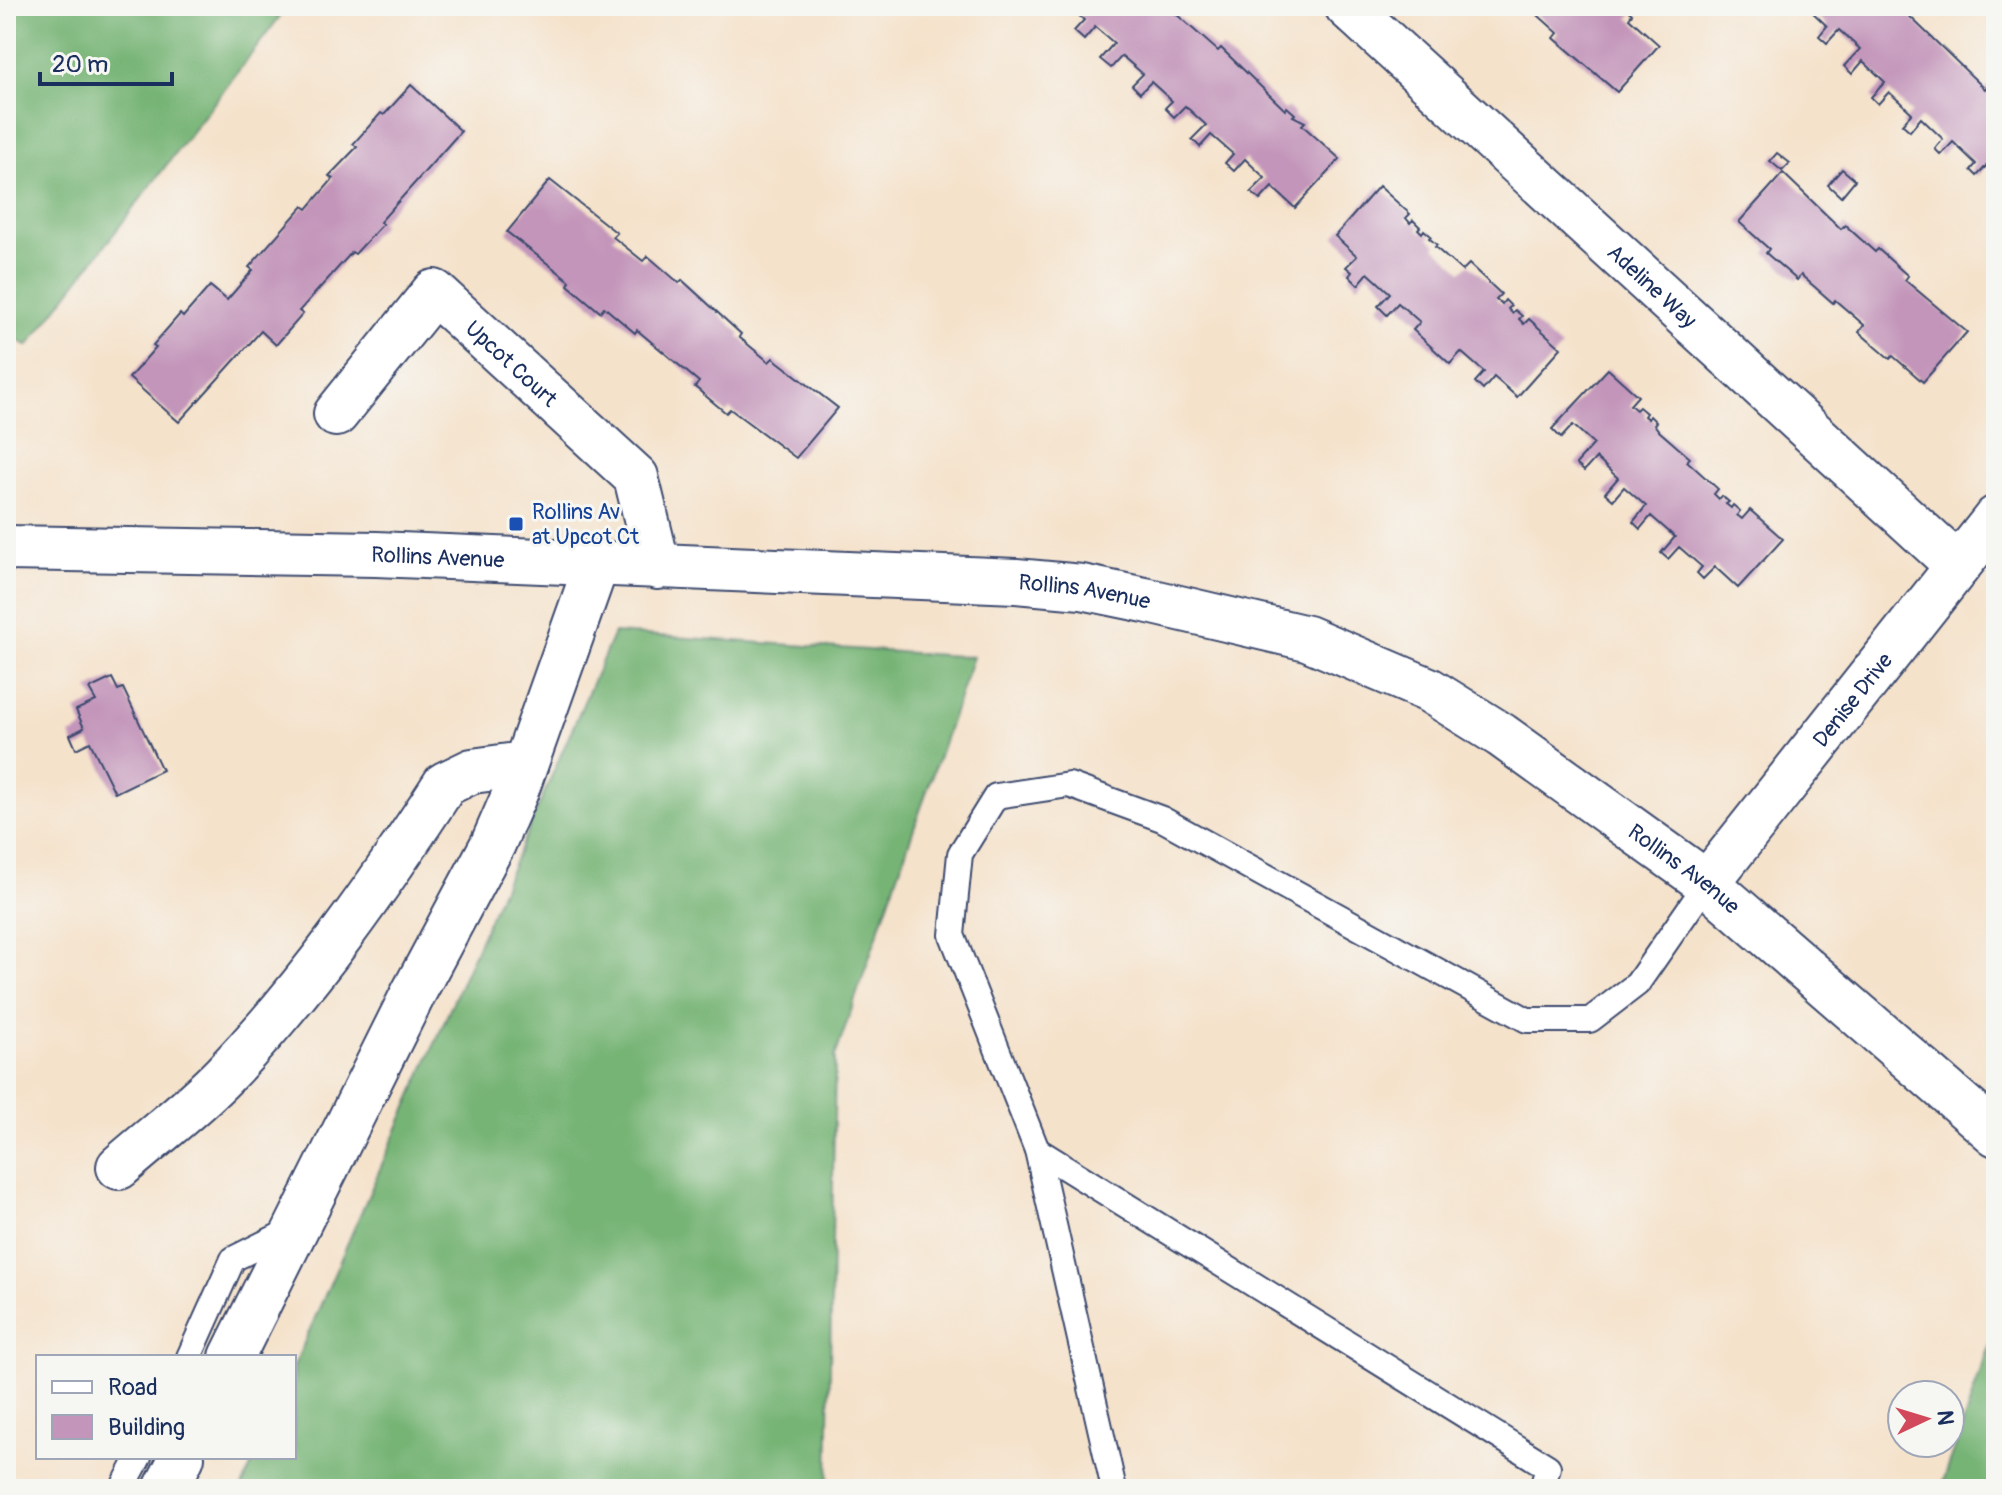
<svg xmlns="http://www.w3.org/2000/svg" width="2002" height="1495" viewBox="0 0 2002 1495" font-family="Pangolin,sans-serif">
	<style>
		.forest { fill: #76b474; stroke: #487269; stroke-width: 2 }
		.building { fill: #c395ba }
		.lines { fill: none; stroke-linecap: round; stroke-linejoin: round }
		.lane-casing { stroke: #3c4a6e; stroke-width: 28 }
		.street-casing { stroke: #3c4a6e; stroke-width: 48 }
		.secondary-casing { stroke: #3c4a6e; stroke-width: 48 }
		.lane { stroke: #fff; stroke-width: 24 }
		.street { stroke: #fff; stroke-width: 44 }
		.secondary { stroke: #fff; stroke-width: 44 }
		.transit-dot { fill: #1a4fb4; stroke: #f6f6f2; stroke-width: 3 }
		.labels { text-anchor: middle; stroke-width: 6; stroke-linejoin: round; paint-order: stroke }
		.street-label { font-size: 22px; fill: #1b2f5e; stroke: #f6f6f2 }
		.transit-label { font-size: 22px; fill: #164399; stroke: #f6f6f2; text-anchor: start }
	</style>
	<rect width="100%" height="100%" fill="#f6f6f2"/>
	<filter id="ink" filterUnits="userSpaceOnUse"><feTurbulence type="fractalNoise" baseFrequency=".0125" numOctaves="2"/><feDisplacementMap in="SourceGraphic" scale="16" xChannelSelector="R" yChannelSelector="G"/><feConvolveMatrix kernelMatrix="1 2 1 2 8 2 1 2 1" color-interpolation-filters="sRGB"/></filter>
	<filter id="wash" filterUnits="userSpaceOnUse"><feTurbulence type="fractalNoise" baseFrequency=".006" numOctaves="4" result="noise"/><feDisplacementMap in="SourceGraphic" scale="32" xChannelSelector="R" yChannelSelector="G"/><feGaussianBlur stdDeviation="1.8" result="paint"/><feColorMatrix in="noise" values="0 0 0 0 0 0 0 0 0 0 0 0 0 0 0 0 0 1.4 0 .05"/><feComposite in="paint" operator="in"/></filter>
	<g filter="url(#wash)">
		<rect width="100%" height="100%" fill="#f5e2cb"/>
		<g class="forest">
			<polygon points="6,6 288,6 28,346 6,334"/>
			<polygon points="614,633 973,657 835,1057 828,1489 241,1489 255,1457 294,1457 294,1366"/>
			<polygon points="1993,1334 1996,1336 1996,1489 1941,1489"/>
		</g>
		<g id="blocks">
			<g class="building">
				<polygon points="1068,6 1167,6 1218,51 1221,48 1285,110 1287,107 1295,114 1293,116 1305,122 1302,125 1340,159 1295,208 1272,187 1260,200 1251,192 1265,178 1245,159 1234,171 1225,163 1233,154 1211,135 1200,147 1192,139 1206,125 1185,106 1174,117 1165,108 1172,101 1151,82 1140,93 1132,85 1143,74 1122,56 1111,68 1100,59 1114,43 1095,27 1084,40 1074,31 1084,20"/>
				<polygon points="1518,6 1623,6 1632,14 1629,18 1659,45 1617,92 1554,38 1558,33 1530,8 1526,13"/>
				<polygon points="1806,6 1899,6 1985,89 1988,85 1996,92 1996,169 1989,163 1977,176 1971,170 1976,164 1953,142 1941,155 1935,149 1943,139 1921,118 1910,131 1902,124 1912,113 1889,92 1878,104 1871,97 1885,82 1863,61 1852,74 1844,66 1860,49 1839,30 1827,43 1819,36 1827,26"/>
				<polygon points="411,85 461,131 380,222 383,224 355,254 352,252 299,311 303,314 276,345 261,331 179,422 129,378 156,347 153,345 180,314 183,317 210,286 227,300 253,270 249,267 303,206 307,209 333,179 329,176 357,147 353,144 381,113 384,115"/>
				<polygon points="1777,153 1790,163 1782,171 1770,161"/>
				<polygon points="1842,169 1855,180 1841,197 1828,185"/>
				<polygon points="1783,173 1841,229 1845,225 1875,252 1878,249 1908,276 1905,280 1967,332 1923,382 1893,356 1890,359 1859,332 1864,325 1835,300 1833,303 1801,275 1797,280 1766,253 1769,249 1739,222"/>
				<polygon points="550,180 617,233 613,237 643,261 648,256 679,283 682,280 741,334 739,337 769,362 773,358 838,408 796,458 730,409 726,413 695,387 699,382 637,330 635,333 604,307 600,312 568,285 570,281 507,232"/>
				<polygon points="1379,186 1410,214 1406,218 1410,223 1413,220 1420,227 1418,229 1422,233 1424,230 1431,236 1429,238 1437,245 1435,247 1462,271 1469,264 1501,294 1496,299 1502,304 1505,300 1511,306 1508,309 1512,313 1515,310 1522,316 1519,319 1524,324 1529,319 1561,348 1517,397 1494,377 1483,390 1475,382 1484,372 1461,352 1450,364 1413,330 1420,322 1398,303 1387,315 1378,306 1390,293 1368,273 1358,285 1349,276 1352,272 1346,267 1357,256 1335,236"/>
				<polygon points="1608,369 1638,396 1630,405 1636,410 1639,407 1646,413 1644,416 1648,419 1650,416 1656,422 1654,424 1659,431 1690,458 1687,461 1718,489 1714,494 1719,499 1722,496 1729,502 1726,504 1731,508 1733,505 1740,511 1737,515 1742,519 1750,510 1783,539 1738,588 1715,567 1703,579 1697,573 1702,567 1679,547 1668,559 1661,553 1675,537 1651,516 1640,529 1633,522 1646,506 1624,487 1613,500 1605,493 1618,478 1596,458 1584,471 1576,464 1594,444 1573,425 1561,438 1552,429"/>
				<polygon points="112,678 118,690 123,688 162,770 115,793 90,742 76,749 70,735 84,728 76,710 96,701 89,689"/>
			</g>
		</g>
	</g>
	<g filter="url(#ink)">
		<use href="#blocks" fill-opacity="0" stroke="#3c4a6e" stroke-width="2"/>
		<g class="lines">
			<g class="lane-casing">
				<g id="lane">
					<polyline points="1037,1150 1548,1467 1542,1489"/>
					<polyline points="189,1357 233,1259 293,1229"/>
					<polyline points="122,1489 139,1457"/>
					<polyline points="1114,1489 1037,1150 952,935 960,854 996,796 1069,785 1162,819 1527,1020 1590,1020 1637,984 1707,883"/>
				</g>
			</g>
			<g class="street-casing">
				<g id="street">
					<path id="s1" d="M 1347,6 L 1958,566"/>
					<path id="s2" d="M 336,414 L 434,292 L 636,477 L 658,567"/>
					<path id="s3" d="M 1707,883 L 1996,518"/>
					<path d="M 119,1167 C 153,1137 192,1108 224,1075 C 309,986 379,886 445,784 L 472,771 L 525,764"/>
					<polyline points="232,1357 414,992 493,844 516,791 597,563"/>
					<polyline points="166,1489 182,1457"/>
				</g>
			</g>
			<g class="secondary-casing">
				<g id="secondary">
					<path id="s4" d="M 6,548 L 376,554 L 1016,581 L 1082,587 L 1145,600 L 1307,638 L 1429,690 L 1501,735 L 1707,883 L 1996,1134"/>
				</g>
			</g>
			<use href="#lane" class="lane"/>
			<use href="#street" class="street"/>
			<use href="#secondary" class="secondary"/>
		</g>
	</g>
	<rect class="transit-dot" x="508" y="516" width="16" height="16" rx="4"/>
	<g class="labels">
		<g class="street-label">
			<text dy="8" stroke="none"><textPath href="#s1" startOffset="414">Adeline Way</textPath></text>
			<text dy="8" stroke="none"><textPath href="#s2" startOffset="262">Upcot Court</textPath></text>
			<text dy="8" stroke="none"><textPath href="#s4" startOffset="432">Rollins Avenue</textPath></text>
			<text dy="8" stroke="none"><textPath href="#s4" startOffset="1080">Rollins Avenue</textPath></text>
			<text dy="8" stroke="none"><textPath href="#s3" startOffset="234">Denise Drive</textPath></text>
			<text dy="8" stroke="none"><textPath href="#s4" startOffset="1752">Rollins Avenue</textPath></text>
		</g>
		<g class="transit-label">
			<text x="532" y="519">Rollins Av<tspan x="532" dy="25">at Upcot Ct</tspan></text>
		</g>
	</g>
	<rect width="2002" height="1495" fill="none" stroke="#f6f6f2" stroke-width="32"/>
	<rect x="36" y="1355" width="260" height="104" fill="#f6f6f2" stroke="#9ea6b7" stroke-width="2"/>
	<rect x="52" y="1381" width="40" height="12" fill="#ffffff" stroke="#9ea6b7" stroke-width="2"/>
	<text x="108" y="1395" font-size="24" fill="#1b2f5e">Road</text>
	<rect x="52" y="1415" width="40" height="24" fill="#c395ba" stroke="#9ea6b7" stroke-width="2"/>
	<text x="108" y="1435" font-size="24" fill="#1b2f5e">Building</text>
	<g transform="translate(1926 1419) rotate(86)"><circle r="38" fill="#f6f6f2" stroke="#9ea6b7" stroke-width="2"/>
	<path d="M0-6L14 30L0 20L-14 30Z" fill="#d1495b"/>
	<text y="-12" font-size="22" font-weight="bold" text-anchor="middle" fill="#1b2f5e">N</text>
	</g>
	<path d="M40 72v12h132v-12" fill="none" stroke="#1b2f5e" stroke-width="4"/>
	<text x="52" y="72" font-size="24" fill="#1b2f5e" stroke="#f6f6f2" stroke-width="6" paint-order="stroke">20 m</text>
</svg>
